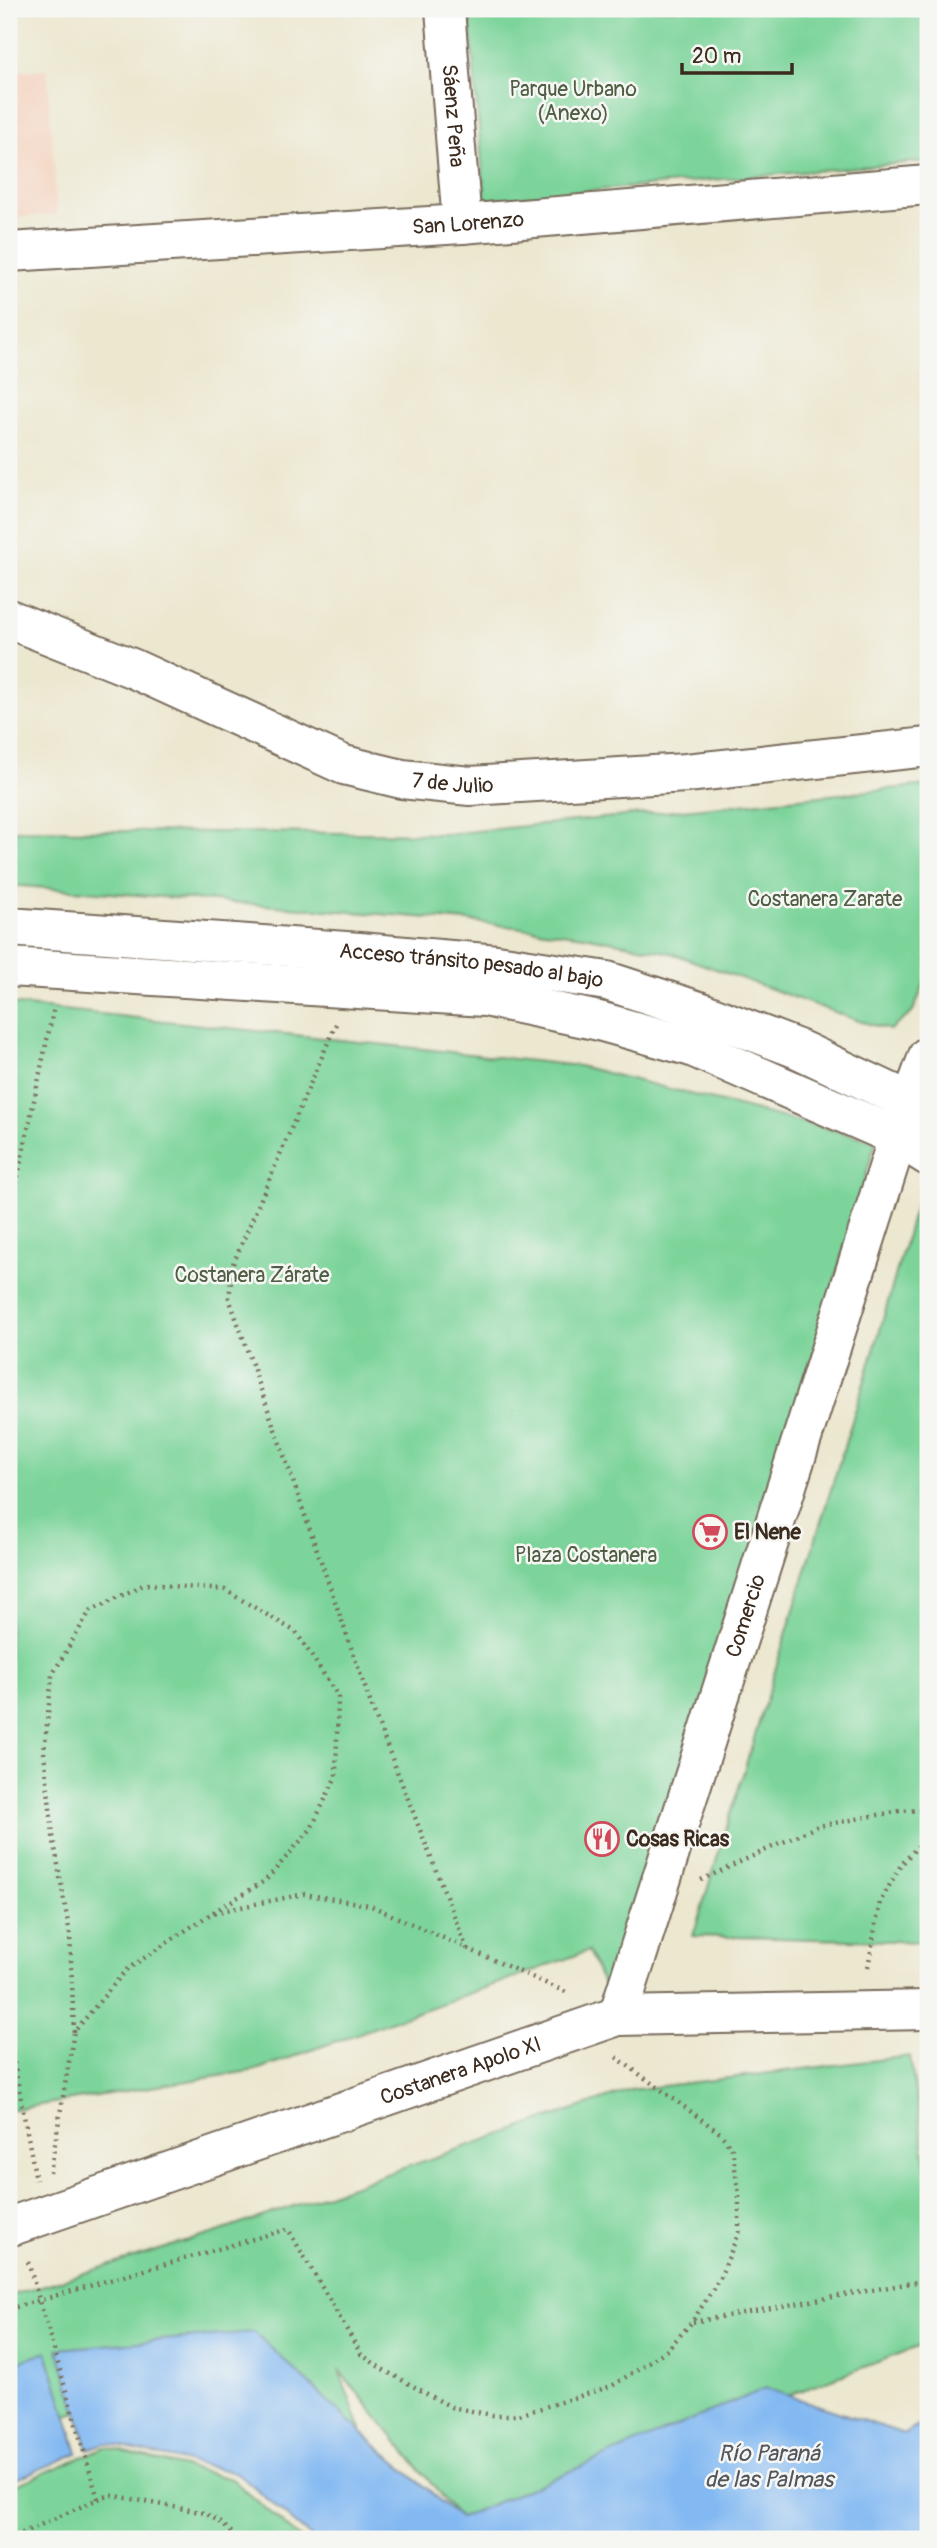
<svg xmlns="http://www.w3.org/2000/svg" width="937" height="2548" viewBox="0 0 937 2548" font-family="Pangolin,sans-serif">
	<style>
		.built { fill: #f4d3bf }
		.green { fill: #7bd49a; stroke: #5b7f5c; stroke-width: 2 }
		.water { fill: #83b9f2; stroke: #5f7288; stroke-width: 2 }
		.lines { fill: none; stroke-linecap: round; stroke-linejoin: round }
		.minor-casing { stroke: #796c5c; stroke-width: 42 }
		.path { stroke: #796c5c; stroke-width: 4.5; stroke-dasharray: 2 5; stroke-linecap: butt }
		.minor { stroke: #fff; stroke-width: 38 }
		.labels { text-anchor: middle; stroke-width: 5; stroke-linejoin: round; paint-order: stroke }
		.park-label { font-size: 21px; fill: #4e5d43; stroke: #f6f6f2 }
		.street-label { font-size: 21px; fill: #3b2a1e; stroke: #f6f6f2 }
		.poi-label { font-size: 21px; font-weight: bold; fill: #3b2a1e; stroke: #f6f6f2; text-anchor: start }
		.water-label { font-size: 23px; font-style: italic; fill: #51555e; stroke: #f6f6f2 }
	</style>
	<rect width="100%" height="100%" fill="#f6f6f2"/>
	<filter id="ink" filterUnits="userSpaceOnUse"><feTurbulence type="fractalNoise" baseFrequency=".0143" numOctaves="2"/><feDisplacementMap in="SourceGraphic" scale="14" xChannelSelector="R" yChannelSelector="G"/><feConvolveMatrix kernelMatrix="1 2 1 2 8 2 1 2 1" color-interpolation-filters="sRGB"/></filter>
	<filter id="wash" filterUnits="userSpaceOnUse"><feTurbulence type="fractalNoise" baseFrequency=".00686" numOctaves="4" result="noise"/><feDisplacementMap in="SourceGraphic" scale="28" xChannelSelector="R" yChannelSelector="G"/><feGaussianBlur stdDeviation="1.57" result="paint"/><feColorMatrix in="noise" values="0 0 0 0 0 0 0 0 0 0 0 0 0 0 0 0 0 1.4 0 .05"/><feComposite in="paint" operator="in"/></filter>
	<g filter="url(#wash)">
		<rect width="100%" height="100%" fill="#ece7cf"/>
		<polygon class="built" points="47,69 57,214 9,218 9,72"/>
		<g class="green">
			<polygon points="469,9 928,9 928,161 485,200"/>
			<polygon points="928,785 928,975 912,1013 890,1030 859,1021 671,953 584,936 468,921 9,885 9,830 447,834"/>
			<polygon points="9,1004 579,1066 876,1141 618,2016 588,1951 256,2070 9,2110"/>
			<polygon points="923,1178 928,1183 928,1942 693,1936 878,1337"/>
			<polygon points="910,2056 928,2179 928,2343 460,2519 339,2370 362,2433 301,2377 119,2398 9,2434 9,2296 215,2233 630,2090"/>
			<polygon points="105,2447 232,2479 301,2539 9,2539 9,2488"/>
		</g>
		<g class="water">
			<polygon points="254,2332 362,2433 460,2518 766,2388 904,2434 928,2421 928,2539 313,2539 237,2473 105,2443 88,2449 58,2349"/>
			<polygon points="47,2352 78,2453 9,2482 9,2365"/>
		</g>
	</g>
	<g filter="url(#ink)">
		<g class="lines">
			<g class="minor-casing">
				<g id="minor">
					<path id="s1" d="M 445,9 L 462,224"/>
					<path id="s2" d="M 9,252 L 462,224 L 928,185"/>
					<path id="s3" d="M 9,619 L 134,669 L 344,765 L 402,779 L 470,786 L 686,773 L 928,747"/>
					<path id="s4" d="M 9,927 L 360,952 L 497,964 L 607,981 L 699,1011 L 798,1049 L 928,1110"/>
					<polyline points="9,967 485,997 599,1021 692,1047 898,1137 928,1156"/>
					<path id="s5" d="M 618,2016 L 898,1137 L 928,1056"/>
					<path id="s6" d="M 9,2227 L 618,2016 L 928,2010"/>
				</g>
			</g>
			<g class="path">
				<polyline points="336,1024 233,1264 229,1298 374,1713 467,1949"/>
				<polyline points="9,1218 54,1007"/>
				<polyline points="701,1880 818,1826 900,1811 928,1810"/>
				<polyline points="868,1967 880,1902 901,1865 928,1835"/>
				<polyline points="74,2032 70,1935 53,1836 44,1752 52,1675 90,1611 145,1584 225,1590 296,1632 338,1696 336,1776 311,1829 266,1880 212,1913"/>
				<polyline points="9,2035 36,2180"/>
				<polyline points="50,2173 74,2032 126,1970 212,1913 304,1894 369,1905 568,1993"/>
				<polyline points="28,2262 98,2499"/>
				<polyline points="9,2309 288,2229 361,2354 382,2369 451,2407 492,2415 519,2415 612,2386 667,2350 692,2322 720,2278 739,2232 739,2194 732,2149 720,2133 616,2057"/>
				<polyline points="693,2322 928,2280"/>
				<polyline points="9,2539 98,2499 111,2495 205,2513 220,2522 239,2539"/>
			</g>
			<use href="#minor" class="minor"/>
		</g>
	</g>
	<defs>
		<g id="supermarket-ring" transform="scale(1.75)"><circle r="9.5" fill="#f6f6f2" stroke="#d1495b" stroke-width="1.5"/><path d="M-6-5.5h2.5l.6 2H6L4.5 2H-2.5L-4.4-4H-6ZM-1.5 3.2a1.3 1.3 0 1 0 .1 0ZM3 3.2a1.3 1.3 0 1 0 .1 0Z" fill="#d1495b"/></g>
		<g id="restaurant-ring" transform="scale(1.75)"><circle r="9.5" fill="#f6f6f2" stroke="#d1495b" stroke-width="1.5"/><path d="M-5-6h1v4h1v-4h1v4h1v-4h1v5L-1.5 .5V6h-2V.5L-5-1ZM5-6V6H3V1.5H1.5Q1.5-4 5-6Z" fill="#d1495b"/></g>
	</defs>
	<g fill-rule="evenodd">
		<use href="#supermarket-ring" x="710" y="1532"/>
		<use href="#restaurant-ring" x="602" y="1839"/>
	</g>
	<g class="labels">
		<g class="park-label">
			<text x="573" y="96">Parque Urbano<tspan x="573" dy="24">(Anexo)</tspan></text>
			<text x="825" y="906">Costanera Zarate</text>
			<text x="252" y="1282">Costanera Zárate</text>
			<text x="586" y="1562">Plaza Costanera</text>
		</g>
		<g class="street-label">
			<text dy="7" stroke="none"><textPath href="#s1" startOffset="107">Sáenz Peña</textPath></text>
			<text dy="7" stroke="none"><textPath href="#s2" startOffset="460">San Lorenzo</textPath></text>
			<text dy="7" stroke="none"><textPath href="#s3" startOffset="476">7 de Julio</textPath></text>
			<text dy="7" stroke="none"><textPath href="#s4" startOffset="464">Acceso tránsito pesado al bajo</textPath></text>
			<text dy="7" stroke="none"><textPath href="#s5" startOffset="420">Comercio</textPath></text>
			<text dy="7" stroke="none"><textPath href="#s6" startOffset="478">Costanera Apolo XI</textPath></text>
		</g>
		<g class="poi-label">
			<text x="734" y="1539">El Nene</text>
			<text x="626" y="1846">Cosas Ricas</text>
		</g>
		<g class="water-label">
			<text x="769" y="2461">Río Paraná<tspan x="769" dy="26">de las Palmas</tspan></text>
		</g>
	</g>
	<rect width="937" height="2548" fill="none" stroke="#f6f6f2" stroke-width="35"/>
	<path d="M682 63v10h110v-10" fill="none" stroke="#3b2a1e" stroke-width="3.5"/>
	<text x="692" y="63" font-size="21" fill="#3b2a1e" stroke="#f6f6f2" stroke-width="5" paint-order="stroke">20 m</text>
</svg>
